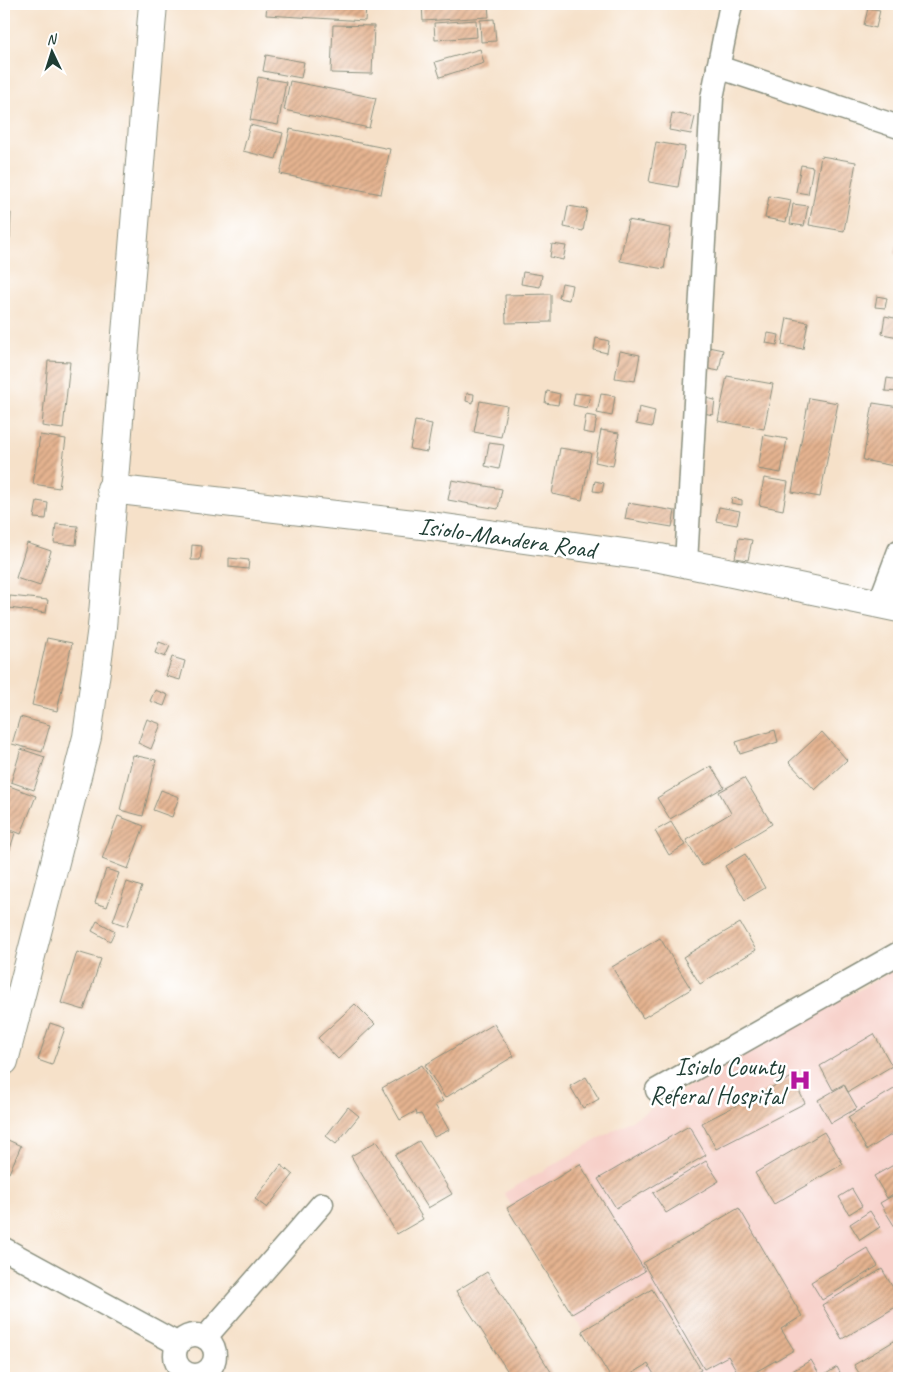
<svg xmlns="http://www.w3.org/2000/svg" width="903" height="1382" viewBox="0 0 903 1382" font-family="Caveat,sans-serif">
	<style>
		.built { fill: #f7d0c9 }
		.building { fill: url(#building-hatch) }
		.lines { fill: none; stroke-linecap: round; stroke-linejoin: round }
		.street-casing { stroke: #8a8f7e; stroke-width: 25 }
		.highway-casing { stroke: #8a8f7e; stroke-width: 30 }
		.street { stroke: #fff; stroke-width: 22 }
		.highway { stroke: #fff; stroke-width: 28 }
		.labels { text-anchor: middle; stroke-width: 5; stroke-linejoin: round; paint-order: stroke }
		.street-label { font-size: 25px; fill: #1f3d34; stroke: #fff }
		.poi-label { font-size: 25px; fill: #1f3d34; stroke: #fff; text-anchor: end }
	</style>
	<defs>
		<pattern id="building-hatch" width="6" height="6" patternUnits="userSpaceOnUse" patternTransform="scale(1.25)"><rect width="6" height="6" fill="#e5b390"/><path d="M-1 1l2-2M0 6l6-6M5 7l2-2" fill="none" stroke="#b99376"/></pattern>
	</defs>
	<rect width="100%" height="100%" fill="#fff"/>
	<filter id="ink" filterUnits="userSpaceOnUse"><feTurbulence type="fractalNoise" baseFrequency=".02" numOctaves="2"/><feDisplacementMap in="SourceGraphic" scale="10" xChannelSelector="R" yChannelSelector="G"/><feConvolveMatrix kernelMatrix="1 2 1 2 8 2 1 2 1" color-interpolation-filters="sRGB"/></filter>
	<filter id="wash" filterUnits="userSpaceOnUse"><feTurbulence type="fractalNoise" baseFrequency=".0096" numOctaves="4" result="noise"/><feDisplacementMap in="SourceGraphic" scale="20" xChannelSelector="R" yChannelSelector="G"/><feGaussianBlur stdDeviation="1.12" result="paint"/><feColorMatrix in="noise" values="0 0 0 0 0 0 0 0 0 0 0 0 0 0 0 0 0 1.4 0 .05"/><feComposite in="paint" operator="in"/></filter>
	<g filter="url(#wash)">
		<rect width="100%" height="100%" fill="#f6e1c9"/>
		<polygon class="built" points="899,967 899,1378 611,1378 504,1193"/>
		<g id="blocks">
			<g class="building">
				<polygon points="267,4 366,4 365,21 266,15"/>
				<polygon points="422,4 488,4 489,17 423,21"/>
				<polygon points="868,8 880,10 876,28 864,25"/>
				<polygon points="494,19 496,41 481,42 480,20"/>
				<polygon points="476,20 477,37 435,40 434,23"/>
				<polygon points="333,25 374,26 372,74 331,73"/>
				<polygon points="480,49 484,63 440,77 435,62"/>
				<polygon points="266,55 304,62 301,78 263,71"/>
				<polygon points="258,77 286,82 278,125 250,120"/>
				<polygon points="290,81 376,98 369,128 284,110"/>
				<polygon points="672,113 695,117 691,134 669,130"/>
				<polygon points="250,125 283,133 276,159 243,151"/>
				<polygon points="290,129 390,149 381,194 280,174"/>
				<polygon points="656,142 685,147 678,187 649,182"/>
				<polygon points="821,156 856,162 844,231 809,225"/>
				<polygon points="801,165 813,167 808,194 796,192"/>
				<polygon points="769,196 791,200 786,222 765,218"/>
				<polygon points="793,204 808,206 804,226 790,224"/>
				<polygon points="568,206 587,209 583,231 564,227"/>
				<polygon points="4,212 11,213 10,238 4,238"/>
				<polygon points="628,220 671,228 664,269 620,261"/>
				<polygon points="897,243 899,243 899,255 895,254"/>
				<polygon points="552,244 566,246 563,260 550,257"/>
				<polygon points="523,272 542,275 540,287 521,284"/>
				<polygon points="562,283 572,285 569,300 559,298"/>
				<polygon points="898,287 899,288 899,305 896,305"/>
				<polygon points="551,294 551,322 506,323 505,295"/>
				<polygon points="877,296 887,298 885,308 875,307"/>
				<polygon points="885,316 899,319 899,337 882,334"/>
				<polygon points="787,318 808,322 803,349 782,345"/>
				<polygon points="768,333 779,335 777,345 766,343"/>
				<polygon points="596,338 609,341 607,353 594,350"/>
				<polygon points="703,346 723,350 719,371 699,367"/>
				<polygon points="620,351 640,355 635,381 615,378"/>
				<polygon points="48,361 70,362 63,429 42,426"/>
				<polygon points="727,376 773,384 764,429 718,421"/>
				<polygon points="887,378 899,380 899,392 885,391"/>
				<polygon points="547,391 560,394 558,405 545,403"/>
				<polygon points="467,393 474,394 473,403 466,401"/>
				<polygon points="575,393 590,395 587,408 573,405"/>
				<polygon points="601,394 615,396 612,416 597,413"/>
				<polygon points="701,397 715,400 713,415 699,412"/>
				<polygon points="809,398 838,403 820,497 792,492"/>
				<polygon points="480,401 507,406 501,437 474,432"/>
				<polygon points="873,403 899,407 899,467 863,460"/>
				<polygon points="639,407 655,411 652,427 636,424"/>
				<polygon points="586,415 597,417 594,434 583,432"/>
				<polygon points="415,421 432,424 427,452 410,449"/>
				<polygon points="601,430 619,433 613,466 595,462"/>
				<polygon points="40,435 66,439 59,488 33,484"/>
				<polygon points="764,435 787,439 781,473 758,469"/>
				<polygon points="489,443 504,445 499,469 485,466"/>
				<polygon points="560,448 591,453 582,500 552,494"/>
				<polygon points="764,478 788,482 783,510 759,505"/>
				<polygon points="452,480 502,489 498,509 448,500"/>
				<polygon points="595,481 604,483 602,492 593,491"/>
				<polygon points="732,498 742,500 742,505 731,503"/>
				<polygon points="37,501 48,503 46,519 34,518"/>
				<polygon points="628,503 675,511 672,527 625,519"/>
				<polygon points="719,507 740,511 737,525 716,521"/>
				<polygon points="56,524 78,526 76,545 54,543"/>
				<polygon points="739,538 752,540 748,560 735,558"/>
				<polygon points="27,543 51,551 40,586 16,578"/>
				<polygon points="192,545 202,546 200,560 191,560"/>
				<polygon points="229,558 249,560 248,569 229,567"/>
				<polygon points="10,596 48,600 46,613 9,608"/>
				<polygon points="47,638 72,643 57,711 32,705"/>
				<polygon points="159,642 170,646 165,657 155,653"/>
				<polygon points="172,657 185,661 180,680 166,676"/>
				<polygon points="155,690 168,695 164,706 150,701"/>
				<polygon points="20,717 50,725 42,752 12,744"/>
				<polygon points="147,719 161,724 151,749 138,743"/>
				<polygon points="775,730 778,742 740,754 736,742"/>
				<polygon points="822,732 847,760 815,790 789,762"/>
				<polygon points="21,749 45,757 34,790 11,782"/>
				<polygon points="133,755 156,760 143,816 120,810"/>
				<polygon points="711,766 724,787 670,819 657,798"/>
				<polygon points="744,778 772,824 702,866 686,840 731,813 719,792"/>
				<polygon points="4,784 36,796 21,834 4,827"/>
				<polygon points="161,790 179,797 172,817 153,810"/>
				<polygon points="118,816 144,826 128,869 102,859"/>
				<polygon points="671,822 685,845 669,855 655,831"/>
				<polygon points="4,830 15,833 4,868"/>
				<polygon points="745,854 765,888 745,900 725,866"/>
				<polygon points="106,869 119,873 107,907 95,903"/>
				<polygon points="127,882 142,887 127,926 113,921"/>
				<polygon points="97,921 115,931 110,941 92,931"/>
				<polygon points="740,923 756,950 700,984 683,957"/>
				<polygon points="660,938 691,989 643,1018 612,967"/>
				<polygon points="77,952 101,959 84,1010 61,1003"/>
				<polygon points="355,1004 375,1024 338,1059 318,1038"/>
				<polygon points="50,1023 65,1028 52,1065 38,1060"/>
				<polygon points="494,1024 514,1056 445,1098 425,1065"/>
				<polygon points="874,1034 892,1066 848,1092 844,1084 833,1090 820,1066"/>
				<polygon points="422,1065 443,1101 435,1105 449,1130 434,1137 421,1114 417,1115 416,1111 400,1120 382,1088"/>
				<polygon points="586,1077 599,1099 583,1108 570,1086"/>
				<polygon points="792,1077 805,1103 716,1149 702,1123"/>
				<polygon points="844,1085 857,1108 831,1123 818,1100"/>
				<polygon points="899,1086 899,1130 867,1150 848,1117"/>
				<polygon points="348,1107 359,1116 336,1144 326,1136"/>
				<polygon points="689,1126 706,1155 616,1208 598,1179"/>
				<polygon points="824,1132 843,1164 774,1204 755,1173"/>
				<polygon points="8,1140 21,1146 9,1173 4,1171 4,1150"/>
				<polygon points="377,1141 423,1219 397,1234 351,1156"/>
				<polygon points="419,1141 452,1194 428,1208 395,1155"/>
				<polygon points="706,1161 719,1181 666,1213 653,1193"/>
				<polygon points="899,1162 899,1190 887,1198 874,1176"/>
				<polygon points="580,1164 645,1271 572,1314 507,1208"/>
				<polygon points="281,1165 293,1175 267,1208 255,1199"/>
				<polygon points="852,1189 862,1206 849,1214 839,1197"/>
				<polygon points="899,1192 899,1229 897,1226 895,1227 880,1203"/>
				<polygon points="739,1208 802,1316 781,1329 794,1350 745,1378 741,1378 728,1356 704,1369 643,1263"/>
				<polygon points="870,1211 880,1227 860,1240 850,1224"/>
				<polygon points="867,1248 878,1266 822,1300 811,1282"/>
				<polygon points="882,1269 899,1298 899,1305 842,1339 822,1305"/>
				<polygon points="487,1272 555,1378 512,1378 456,1291"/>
				<polygon points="652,1289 701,1370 687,1378 656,1378 648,1364 625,1378 611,1378 582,1331"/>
				<polygon points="899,1338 899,1367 880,1378 862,1378 854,1365"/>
				<polygon points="811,1360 821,1377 837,1367 843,1378 783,1378 782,1377"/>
			</g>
		</g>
	</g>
	<g filter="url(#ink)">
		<use href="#blocks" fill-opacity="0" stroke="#8a8f7e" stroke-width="1"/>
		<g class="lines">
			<g class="street-casing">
				<g id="street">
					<polyline points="718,67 899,127"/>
					<polyline points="686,563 712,98 731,4"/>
					<polyline points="879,604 899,551"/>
					<polyline points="657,1090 899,953"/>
					<polyline points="4,1249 178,1344"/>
					<circle cx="195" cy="1355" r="20"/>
					<polyline points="205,1338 322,1204"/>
				</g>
			</g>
			<g class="highway-casing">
				<g id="highway">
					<polyline points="111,489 431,526 660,558 899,608"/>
					<polyline points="4,1061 87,737 102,627 153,4"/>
				</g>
			</g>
			<use href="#street" class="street"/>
			<use href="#highway" class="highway"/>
		</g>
	</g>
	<defs>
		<g id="hospital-bare" transform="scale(1.725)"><path d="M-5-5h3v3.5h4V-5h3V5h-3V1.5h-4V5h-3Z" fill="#b5179e" stroke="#fff" stroke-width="2.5" paint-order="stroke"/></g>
	</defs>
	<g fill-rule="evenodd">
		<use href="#hospital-bare" x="800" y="1080"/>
	</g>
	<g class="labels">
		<g class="street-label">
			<text transform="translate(507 537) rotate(8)" y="9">Isiolo-Mandera Road</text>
		</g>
		<g class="poi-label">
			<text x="784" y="1075">Isiolo County<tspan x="784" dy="29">Referal Hospital</tspan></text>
		</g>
	</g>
	<rect width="903" height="1382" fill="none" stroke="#fff" stroke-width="20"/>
	<g transform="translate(52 52) rotate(356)" stroke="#ffffff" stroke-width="4" paint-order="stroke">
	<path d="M0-4L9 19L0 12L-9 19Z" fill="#1f3d34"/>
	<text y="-8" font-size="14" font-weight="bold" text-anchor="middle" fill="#1f3d34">N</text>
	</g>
</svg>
